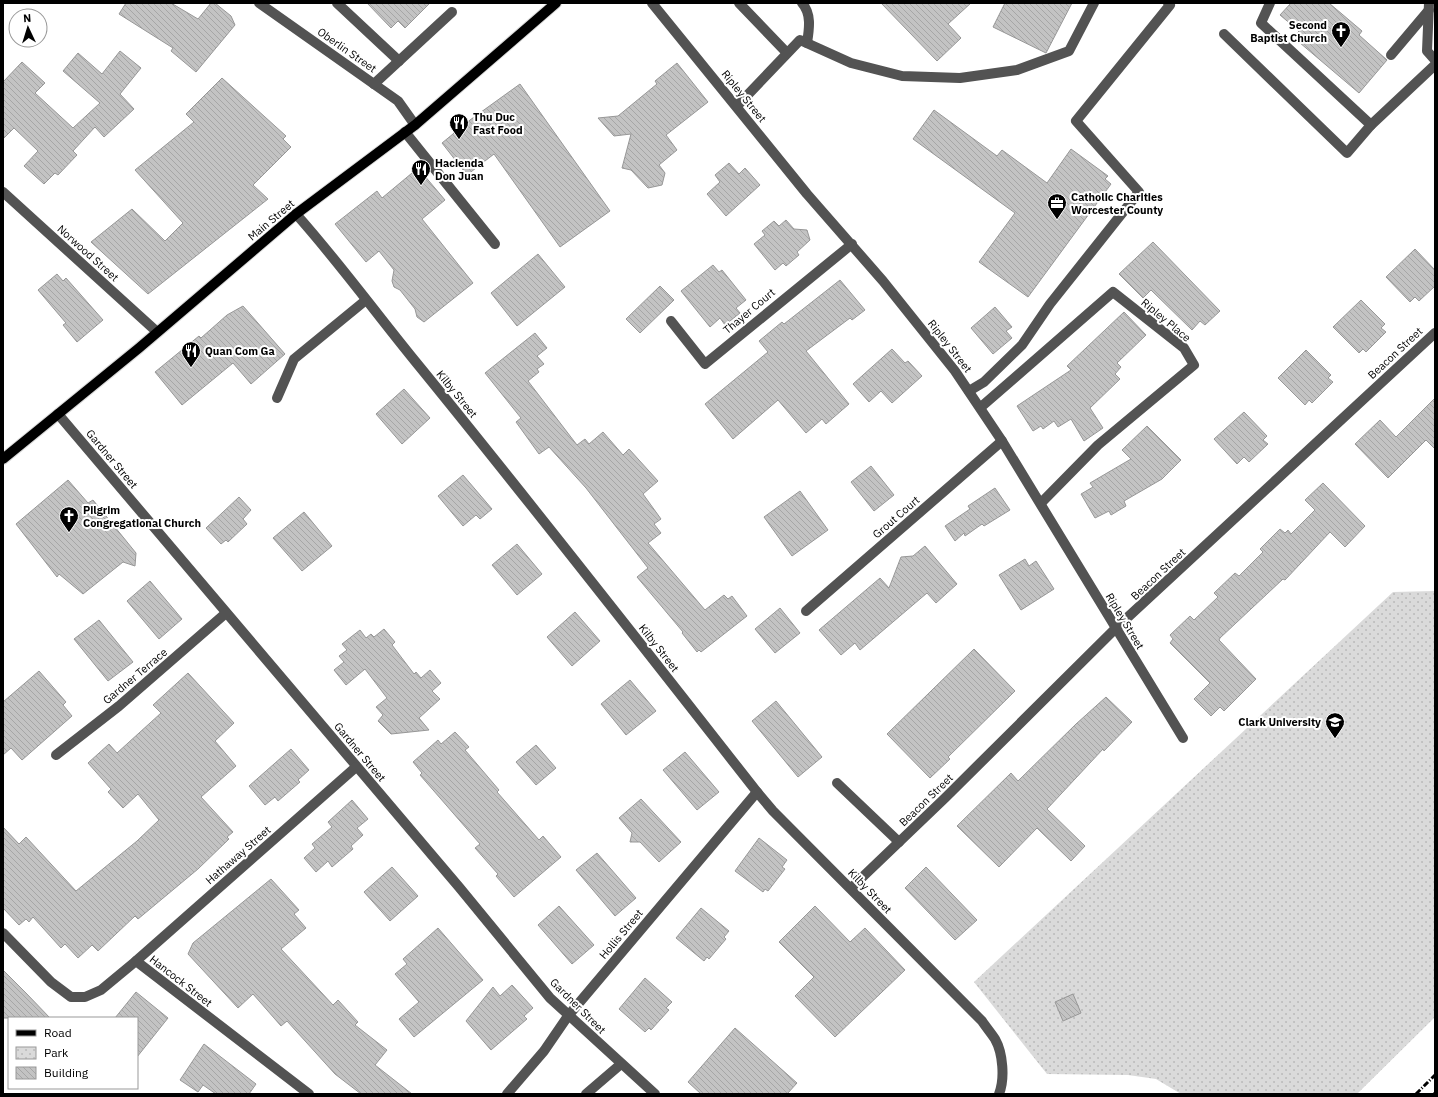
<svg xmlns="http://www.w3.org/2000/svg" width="1438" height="1097" viewBox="0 0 1438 1097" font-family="'IBM Plex Sans',sans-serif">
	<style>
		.park { fill: url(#park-dots) }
		.building { fill: url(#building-back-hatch); stroke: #979797 }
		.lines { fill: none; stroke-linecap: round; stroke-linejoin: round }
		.major-casing { stroke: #dbdbdb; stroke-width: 12 }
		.minor { stroke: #535353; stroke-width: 10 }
		.major { stroke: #000; stroke-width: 10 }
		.rail { stroke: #000; stroke-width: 3; stroke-dasharray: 6 2 1 2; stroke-linecap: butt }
		.labels { text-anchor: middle; stroke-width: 4; stroke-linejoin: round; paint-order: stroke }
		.poi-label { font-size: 11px; font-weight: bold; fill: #000; stroke: #fff; text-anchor: start }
		.street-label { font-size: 11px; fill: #000; stroke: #fff }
	</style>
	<defs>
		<pattern id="park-dots" width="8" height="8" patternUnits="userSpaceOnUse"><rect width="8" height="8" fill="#dadada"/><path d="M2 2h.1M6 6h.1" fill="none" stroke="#b9b9b9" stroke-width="1.8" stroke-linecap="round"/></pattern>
		<pattern id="building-back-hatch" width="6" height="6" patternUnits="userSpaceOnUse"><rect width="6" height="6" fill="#c3c3c3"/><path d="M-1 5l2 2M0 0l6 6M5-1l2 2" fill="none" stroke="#a6a6a6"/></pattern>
	</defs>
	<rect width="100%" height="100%" fill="#fff"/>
	<polygon class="park" points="1435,591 1435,1017 1357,1094 1181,1094 1156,1079 1128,1075 1047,1074 974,982 1393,592"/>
	<g class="building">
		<polygon points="126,3 171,3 198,19 211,3 215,3 231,16 235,25 196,72 171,51 173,48 119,14"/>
		<polygon points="367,3 430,3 405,28 398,21 391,28"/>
		<polygon points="881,3 971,3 948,24 961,38 937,61"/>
		<polygon points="1005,3 1072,3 1046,53 993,27"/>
		<polygon points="1291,3 1329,3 1362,31 1359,35 1387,60 1359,93 1293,37 1299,31 1280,15"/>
		<polygon points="120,51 141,68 120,94 134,109 104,137 95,127 73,151 77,155 58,175 55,173 44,184 24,166 38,151 14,128 3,139 3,82 22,62 45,83 35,93 73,128 100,103 63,71 78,53 102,74"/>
		<polygon points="677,63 708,102 666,135 677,150 659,165 665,173 662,185 648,188 631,170 622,168 631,134 614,136 598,118 618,116 657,84 655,81"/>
		<polygon points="222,78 286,136 283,139 291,147 253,185 268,199 148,294 91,242 132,209 165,241 183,223 135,170 194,122 186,114"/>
		<polygon points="520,84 610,211 560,247 494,154 467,175 442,143 470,120"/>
		<polygon points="934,110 997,156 1002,150 1047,183 1071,149 1108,176 1105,179 1111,184 1028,297 979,262 1015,213 913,139"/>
		<polygon points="729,163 739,174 745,168 760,185 726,216 707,194 720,182 715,175"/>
		<polygon points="418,168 445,200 422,219 473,283 424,322 417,317 415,309 400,290 394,287 392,281 394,270 379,251 366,262 335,224 377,191 382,198"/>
		<polygon points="786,220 794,229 807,230 810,240 797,252 799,255 786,266 783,263 775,270 754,244 765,235 762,231 774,221 779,226"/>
		<polygon points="1153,242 1220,311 1205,325 1200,321 1192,330 1151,290 1143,298 1119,274"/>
		<polygon points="1415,249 1435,270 1435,286 1419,301 1415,297 1410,302 1386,277"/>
		<polygon points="538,254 565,287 517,326 491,293"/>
		<polygon points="713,265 719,272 722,270 746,300 736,308 740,313 725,325 720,318 710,327 681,291"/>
		<polygon points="57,274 63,281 66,278 103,320 77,342 63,325 66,323 38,290"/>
		<polygon points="840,280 865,310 852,320 850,318 806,351 849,404 826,424 822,419 806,433 778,400 733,439 705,404 768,352 759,341 782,322 784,324"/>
		<polygon points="660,286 674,300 640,333 626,319"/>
		<polygon points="1361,300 1385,324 1381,328 1386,332 1366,352 1363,349 1359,353 1333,327"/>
		<polygon points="243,306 285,354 251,384 233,363 182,405 155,372 199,336 201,338 227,315"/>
		<polygon points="995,307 1012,327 1006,331 1012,338 993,354 971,328"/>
		<polygon points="1124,312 1146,335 1117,363 1121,367 1115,374 1120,379 1090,408 1103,428 1084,441 1071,419 1058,427 1054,421 1043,429 1041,426 1033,431 1017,406 1071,370 1067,366"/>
		<polygon points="535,333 547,348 537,356 544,364 537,369 539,372 528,381 577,445 585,439 589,444 603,432 623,455 629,449 658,481 643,494 661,519 654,524 661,533 648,543 705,610 724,595 728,599 732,596 747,616 701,652 699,650 697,652 682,633 683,632 637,577 648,568 586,488 549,447 539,454 516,422 521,418 485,373"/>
		<polygon points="892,349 905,363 908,361 922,376 892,403 881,391 869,402 853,384"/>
		<polygon points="1306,350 1331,375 1328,378 1333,382 1312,403 1309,400 1305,405 1278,378"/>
		<polygon points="404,389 430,418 402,444 376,414"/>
		<polygon points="1435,398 1435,449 1426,440 1388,478 1355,444 1380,420 1396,437"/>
		<polygon points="1244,412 1267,436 1263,440 1268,444 1249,462 1244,457 1237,464 1214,439"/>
		<polygon points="1147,426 1181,460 1162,479 1124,501 1126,506 1111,515 1109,511 1095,518 1081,494 1093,487 1090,483 1131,459 1122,450"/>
		<polygon points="871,466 894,495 874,511 851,482"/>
		<polygon points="463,475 492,509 480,519 476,515 463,526 438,496"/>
		<polygon points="68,480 88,503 93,500 136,553 135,566 123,562 83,594 59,574 57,577 16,524"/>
		<polygon points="1323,483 1365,526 1345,547 1330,532 1285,580 1283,579 1220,638 1219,640 1256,679 1224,711 1220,707 1211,716 1194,699 1210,683 1170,643 1173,639 1170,635 1190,616 1194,620 1218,597 1214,593 1235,573 1239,576 1263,552 1260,549 1280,529 1285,533 1288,530 1291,534 1315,510 1305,500"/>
		<polygon points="995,488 1010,510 984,526 982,524 965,536 964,533 955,541 945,526 970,509 968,506"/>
		<polygon points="800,491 828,530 792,556 764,517"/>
		<polygon points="239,497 251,510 243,519 247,524 228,542 226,540 221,544 206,528"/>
		<polygon points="304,512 332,546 302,571 273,538"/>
		<polygon points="517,544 542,574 517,595 492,565"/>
		<polygon points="925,546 957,584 936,603 927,593 860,650 855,643 841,655 819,630 880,578 889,588 901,557 913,556"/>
		<polygon points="1025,559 1029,566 1036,561 1054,589 1021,610 999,575"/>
		<polygon points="150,581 182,619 159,639 127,601"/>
		<polygon points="780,608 800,633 775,653 755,629"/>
		<polygon points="575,612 600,641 572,666 547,637"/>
		<polygon points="99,620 133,662 108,681 74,639"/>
		<polygon points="384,629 395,642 392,645 414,674 416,672 421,678 430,670 441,683 432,691 440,699 419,718 429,730 391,734 378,721 383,715 376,707 387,698 365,669 346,685 334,670 344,662 339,656 347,650 342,644 360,630 366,638 371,634 374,637"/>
		<polygon points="974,649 1015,691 948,757 950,759 930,778 887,734"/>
		<polygon points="39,671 66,702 63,705 72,716 22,760 11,748 3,755 3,702"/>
		<polygon points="188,673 234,723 215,741 236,766 201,797 233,832 227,837 229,839 198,869 138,919 135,916 98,951 92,945 78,958 65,944 61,948 33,917 29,922 26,919 19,925 3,908 3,827 19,844 26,837 76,891 137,841 159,820 138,794 123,808 108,792 111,789 88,763 109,744 117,753 161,713 153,705"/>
		<polygon points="630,680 656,711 626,735 601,704"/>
		<polygon points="1106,697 1132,722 1104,751 1103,749 1047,809 1085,846 1071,861 1037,828 999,867 957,826 1011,773 1018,781 1076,724"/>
		<polygon points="776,701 822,757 798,777 752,721"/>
		<polygon points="455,732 469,747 465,750 499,790 497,792 539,840 543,836 561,857 514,897 496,876 498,874 475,848 480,844 420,775 422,773 413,762 438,740 441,744"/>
		<polygon points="536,745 556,768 536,785 516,762"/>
		<polygon points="291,749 309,770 298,780 300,782 278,801 275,797 265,805 249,786"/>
		<polygon points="685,752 719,792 697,810 663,770"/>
		<polygon points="641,799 681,842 659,862 640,842 630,842 632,833 619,818"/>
		<polygon points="352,800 368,819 357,828 363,835 351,846 353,849 332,867 328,861 316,872 304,858 315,848 312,844 332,827 328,822"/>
		<polygon points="759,838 787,860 782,867 785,869 768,891 765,889 763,892 735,871"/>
		<polygon points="597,853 636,898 615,916 576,870"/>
		<polygon points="392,867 418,896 390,921 364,892"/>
		<polygon points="926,867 977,920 955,940 905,888"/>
		<polygon points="271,879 299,910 294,914 306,928 281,949 333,1005 338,1000 358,1022 355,1025 387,1050 375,1065 412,1094 361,1094 335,1074 287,1021 281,1026 253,994 238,1008 188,954 193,943"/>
		<polygon points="559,906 594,945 572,964 538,925"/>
		<polygon points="815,906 850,942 865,928 905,970 835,1037 795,996 814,977 779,942"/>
		<polygon points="701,908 729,931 724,937 726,939 709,959 707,957 704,961 676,938"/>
		<polygon points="438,928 483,980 414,1037 399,1019 419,1002 395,974 407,964 403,959"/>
		<polygon points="3,970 26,993 50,1018 3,1018"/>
		<polygon points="645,978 672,1002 666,1008 669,1010 651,1030 649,1028 645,1032 619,1009"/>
		<polygon points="512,985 533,1008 524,1016 527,1019 491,1050 466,1021 493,987 500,996"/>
		<polygon points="136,992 168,1018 137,1057 137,1018 115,1018"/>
		<polygon points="1073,994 1081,1013 1063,1021 1055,1002"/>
		<polygon points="735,1028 797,1083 787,1094 701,1094 688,1082"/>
		<polygon points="204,1044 256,1084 249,1094 216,1094 203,1085 198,1092 180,1080"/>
	</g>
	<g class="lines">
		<g class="major-casing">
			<polyline id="major" points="3,459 139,348 296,214 415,125 556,3"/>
		</g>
		<g class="minor">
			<polyline points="259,3 398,101 415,125"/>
			<polyline points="337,3 399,61"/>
			<polyline points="652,3 807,194 883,281 955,371 1002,441 1183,738"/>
			<polyline points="739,3 787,53"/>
			<path d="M 802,3 C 812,14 809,30 807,43"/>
			<polyline points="1270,3 1261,23 1371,125 1435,65"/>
			<polyline points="1429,3 1427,51 1435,60"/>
			<polyline points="1224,34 1347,153 1371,125"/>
			<polyline points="1391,55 1429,10"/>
			<polyline points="374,84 452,12"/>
			<polyline points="737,106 800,40 851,63 902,76 960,78 1017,70 1069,51 1094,3"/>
			<polyline points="405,132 495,244"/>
			<polyline points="3,192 156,331"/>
			<path d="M 296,214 C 338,261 375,312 415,361 C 531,503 644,648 757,792 L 773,811 L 982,1021 C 986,1027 991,1033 995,1039 C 1003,1053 1005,1079 999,1094"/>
			<polyline points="671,321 705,364 852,244"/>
			<polyline points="969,391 984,382 1022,345 1050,304 1139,192 1076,121 1170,5 1168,3"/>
			<polyline points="277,398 294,359 366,300"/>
			<polyline points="981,407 1113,292 1184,348 1194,365 1098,445 1041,503"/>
			<polyline points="58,414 459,887 550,998 655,1094"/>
			<polyline points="806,611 1002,441"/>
			<polyline points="56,755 119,706 226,613"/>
			<polyline points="837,783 899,842"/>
			<polyline points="851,888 945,798 1115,629 1435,333"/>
			<polyline points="3,933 51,982 71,997 85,997 101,990 136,961 309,1094"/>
			<polyline points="136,961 356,767"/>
			<polyline points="507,1094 544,1051 568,1016 757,792"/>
			<polyline points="586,1094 621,1064"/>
		</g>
		<use href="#major" class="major"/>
		<g class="rail">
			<polyline points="1416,1094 1435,1075"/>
			<polyline points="1434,1094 1435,1093"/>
		</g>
	</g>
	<defs>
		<g id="church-pin" transform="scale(1)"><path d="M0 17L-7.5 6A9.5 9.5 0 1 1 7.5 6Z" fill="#000" stroke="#fff"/><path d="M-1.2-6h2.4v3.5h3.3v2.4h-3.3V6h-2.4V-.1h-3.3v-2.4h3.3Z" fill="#fff"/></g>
		<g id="restaurant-pin" transform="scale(1)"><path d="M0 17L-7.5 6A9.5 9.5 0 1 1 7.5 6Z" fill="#000" stroke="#fff"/><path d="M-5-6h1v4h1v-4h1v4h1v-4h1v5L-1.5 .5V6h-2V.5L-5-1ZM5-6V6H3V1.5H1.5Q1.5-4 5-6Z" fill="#fff"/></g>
		<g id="office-pin" transform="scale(1)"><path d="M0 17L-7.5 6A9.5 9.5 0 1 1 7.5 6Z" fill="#000" stroke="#fff"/><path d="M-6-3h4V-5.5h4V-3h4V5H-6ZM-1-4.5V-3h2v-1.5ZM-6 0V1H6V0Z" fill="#fff"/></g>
		<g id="university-pin" transform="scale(1)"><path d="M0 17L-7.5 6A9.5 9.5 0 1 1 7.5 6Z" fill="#000" stroke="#fff"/><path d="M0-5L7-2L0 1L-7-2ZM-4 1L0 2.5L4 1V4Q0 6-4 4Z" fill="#fff"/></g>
	</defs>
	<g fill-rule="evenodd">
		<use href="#church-pin" x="1341" y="31"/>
		<use href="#restaurant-pin" x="459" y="123"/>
		<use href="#restaurant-pin" x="421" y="169"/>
		<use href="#office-pin" x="1057" y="203"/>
		<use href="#restaurant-pin" x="191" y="351"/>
		<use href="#church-pin" x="69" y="516"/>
		<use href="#university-pin" x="1335" y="722"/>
	</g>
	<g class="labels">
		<g class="poi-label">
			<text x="1327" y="29" text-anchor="end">Second<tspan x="1327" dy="13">Baptist Church</tspan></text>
			<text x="473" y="121">Thu Duc<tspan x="473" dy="13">Fast Food</tspan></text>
			<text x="435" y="167">Hacienda<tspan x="435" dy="13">Don Juan</tspan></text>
			<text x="1071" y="201">Catholic Charities<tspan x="1071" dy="13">Worcester County</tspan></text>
			<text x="205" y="355">Quan Com Ga</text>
			<text x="83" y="514">Pilgrim<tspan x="83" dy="13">Congregational Church</tspan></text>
			<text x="1321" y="726" text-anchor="end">Clark University</text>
		</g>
		<g class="street-label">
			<text transform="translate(347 50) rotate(35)" y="4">Oberlin Street</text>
			<text transform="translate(744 96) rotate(51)" y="4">Ripley Street</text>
			<text transform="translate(271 220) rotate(-40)" y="4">Main Street</text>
			<text transform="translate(88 253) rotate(42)" y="4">Norwood Street</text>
			<text transform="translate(749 311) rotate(-40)" y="4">Thayer Court</text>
			<text transform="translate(1166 320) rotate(40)" y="4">Ripley Place</text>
			<text transform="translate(950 346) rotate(52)" y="4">Ripley Street</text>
			<text transform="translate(1395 353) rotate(-43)" y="4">Beacon Street</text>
			<text transform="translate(457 394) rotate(51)" y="4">Kilby Street</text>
			<text transform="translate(112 459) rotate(50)" y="4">Gardner Street</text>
			<text transform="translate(896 517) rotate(-41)" y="4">Grout Court</text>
			<text transform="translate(1158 574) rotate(-43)" y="4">Beacon Street</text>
			<text transform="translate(1125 621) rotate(59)" y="4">Ripley Street</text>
			<text transform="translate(659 648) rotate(52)" y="4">Kilby Street</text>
			<text transform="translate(135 676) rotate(-40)" y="4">Gardner Terrace</text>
			<text transform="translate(360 752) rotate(50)" y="4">Gardner Street</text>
			<text transform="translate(926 800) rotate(-44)" y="4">Beacon Street</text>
			<text transform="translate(238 855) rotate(-41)" y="4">Hathaway Street</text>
			<text transform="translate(870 891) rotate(46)" y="4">Kilby Street</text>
			<text transform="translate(621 934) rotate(-50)" y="4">Hollis Street</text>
			<text transform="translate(181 981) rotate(38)" y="4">Hancock Street</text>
			<text transform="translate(578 1006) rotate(45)" y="4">Gardner Street</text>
		</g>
	</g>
	<rect width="1438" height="1097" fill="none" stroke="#000000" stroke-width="8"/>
	<rect x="8" y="1017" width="130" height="72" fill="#ffffff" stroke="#999999"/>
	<rect x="16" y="1030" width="20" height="6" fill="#000000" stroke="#999999"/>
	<text x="44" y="1037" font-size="12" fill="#000000">Road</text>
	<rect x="16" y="1047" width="20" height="12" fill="url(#park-dots)" stroke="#999999"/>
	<text x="44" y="1057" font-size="12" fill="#000000">Park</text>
	<rect x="16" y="1067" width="20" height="12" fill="url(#building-back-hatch)" stroke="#999999"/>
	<text x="44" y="1077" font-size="12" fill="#000000">Building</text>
	<g transform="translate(28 28) rotate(356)"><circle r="19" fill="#ffffff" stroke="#999999"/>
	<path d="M0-3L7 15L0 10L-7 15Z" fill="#000000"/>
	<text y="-6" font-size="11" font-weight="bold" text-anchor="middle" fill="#000000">N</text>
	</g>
</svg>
